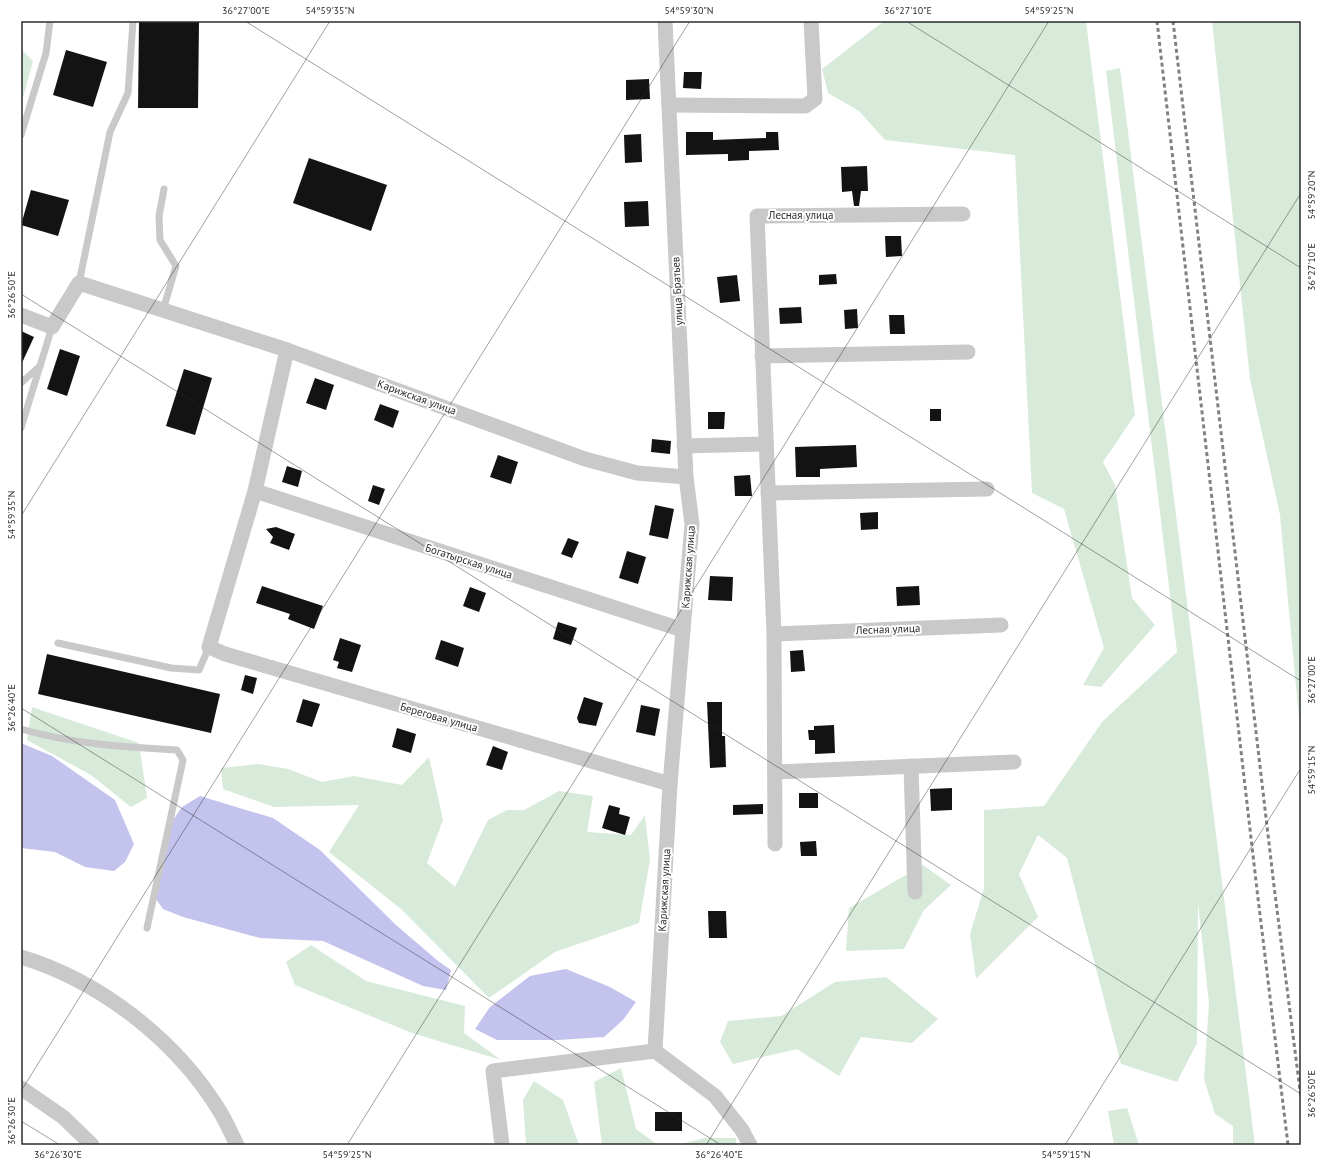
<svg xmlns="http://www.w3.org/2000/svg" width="1322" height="1166" viewBox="0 0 1322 1166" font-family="'PT Sans',sans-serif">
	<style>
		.green { fill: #d8ebda }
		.water { fill: #c4c3ed }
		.building { fill: #131313 }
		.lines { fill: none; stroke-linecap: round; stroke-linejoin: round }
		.service { stroke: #c9c9c9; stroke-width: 7 }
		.minor { stroke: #c9c9c9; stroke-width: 15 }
		.rail { stroke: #818181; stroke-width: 3; stroke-dasharray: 4 3; stroke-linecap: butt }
		.ticks { fill: none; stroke: #2c2c2c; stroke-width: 1; stroke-opacity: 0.45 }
		.labels { text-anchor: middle; stroke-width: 4; stroke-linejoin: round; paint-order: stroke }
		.street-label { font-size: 11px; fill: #2c2c2c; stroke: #fff }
		.neatline { fill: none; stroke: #2c2c2c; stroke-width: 1.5 }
		.ticks-label { font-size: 10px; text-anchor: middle; fill: #2c2c2c }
	</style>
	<rect width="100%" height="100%" fill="#fff"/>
	<g class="green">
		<polygon points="884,21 1086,21 1135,415 1103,462 1115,485 1132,598 1155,625 1101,687 1083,685 1104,648 1064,509 1032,493 1015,155 885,140 859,111 828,93 822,69"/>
		<polygon points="1212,21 1301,21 1301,740 1280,515 1250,379"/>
		<polygon points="21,49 33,61 21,105"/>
		<polygon points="1120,68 1255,1145 1233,1145 1233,1126 1215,1114 1204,1079 1209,1003 1198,904 1197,1043 1177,1082 1121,1064 1067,858 1038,835 1019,874 1038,917 976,979 970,934 984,888 984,810 1044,806 1102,722 1177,652 1106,71"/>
		<polygon points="32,707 139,743 147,798 131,807 91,775 27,740"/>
		<polygon points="429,757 443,820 427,863 455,887 488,820 507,810 524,810 559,791 593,796 587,832 631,835 645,815 650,860 639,923 555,952 489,998 401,909 329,852 359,805 274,807 223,789 221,768 259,764 288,769 322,782 354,776 402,785"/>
		<polygon points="923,865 951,885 924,910 904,949 846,951 849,908"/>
		<polygon points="311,945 366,981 465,1006 464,1033 501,1060 412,1033 295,985 286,962"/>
		<polygon points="886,977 938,1019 912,1043 861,1037 839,1076 797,1049 733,1064 720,1042 728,1021 781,1016 835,982"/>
		<polygon points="621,1068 636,1129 658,1145 602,1145 594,1082"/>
		<polygon points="534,1081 563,1100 579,1145 526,1145 523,1100"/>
		<polygon points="1127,1108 1139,1145 1114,1145 1108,1111"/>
		<polygon points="705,1138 736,1138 736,1145 677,1145"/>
	</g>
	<g class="water">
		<polygon points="21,743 52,756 115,800 134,844 125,862 114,871 85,867 55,852 21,848"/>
		<polygon points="200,796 273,818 320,850 396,925 438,961 451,970 446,990 423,986 323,941 260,938 183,917 163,909 156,899 169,826 182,807"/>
		<polygon points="566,969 610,987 636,1002 623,1020 604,1037 558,1040 497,1040 475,1029 490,1007 530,976"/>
	</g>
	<g class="building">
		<polygon points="139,21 199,21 198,108 138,108"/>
		<polygon points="66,50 107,62 93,107 53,95"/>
		<polygon points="684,72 702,72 701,89 683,88"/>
		<polygon points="649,79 650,99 626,100 626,80"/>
		<polygon points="686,132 713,132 713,140 766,138 766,132 778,132 779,150 749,151 749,160 728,161 728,154 686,155"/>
		<polygon points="641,134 642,162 625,163 624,135"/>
		<polygon points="309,158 387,185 371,231 293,203"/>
		<polygon points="867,166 868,191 861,191 859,206 854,206 852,191 842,192 841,167"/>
		<polygon points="31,190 69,200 58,236 21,225"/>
		<polygon points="648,201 649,226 625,227 624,202"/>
		<polygon points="885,236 901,236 902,256 886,257"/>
		<polygon points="836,274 837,284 819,285 819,275"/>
		<polygon points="737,275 740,301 720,303 717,277"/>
		<polygon points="801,307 802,323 780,324 779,308"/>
		<polygon points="857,309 858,328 845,329 844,310"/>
		<polygon points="889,315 904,315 905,334 890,334"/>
		<polygon points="21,331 34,337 21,365"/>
		<polygon points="60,349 80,356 67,396 47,389"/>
		<polygon points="184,369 212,378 195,435 166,426"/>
		<polygon points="315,378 334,385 326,410 306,403"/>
		<polygon points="380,404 399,411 393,428 374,420"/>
		<rect x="930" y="409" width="11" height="12"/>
		<polygon points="708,412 725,412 724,429 708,429"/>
		<polygon points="652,439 671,441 670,454 651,452"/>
		<polygon points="856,445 857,467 820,469 820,477 796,477 795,447"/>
		<polygon points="498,455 518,462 511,484 490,477"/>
		<polygon points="287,466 302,471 298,487 282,482"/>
		<polygon points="750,475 752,496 735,496 734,476"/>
		<polygon points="373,485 385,489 379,505 368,501"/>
		<polygon points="655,505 674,509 668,539 649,535"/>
		<polygon points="878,512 878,529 861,530 860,513"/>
		<polygon points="276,527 295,534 289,550 270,543 273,537 266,529"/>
		<polygon points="568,538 579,542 572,558 561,554"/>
		<polygon points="627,551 646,557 638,584 619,578"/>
		<polygon points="710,576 733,577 732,601 708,600"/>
		<polygon points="262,586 323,606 314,629 288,619 290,614 256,603"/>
		<polygon points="919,586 920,605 897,606 896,587"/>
		<polygon points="470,587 486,593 479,612 463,606"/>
		<polygon points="558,622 577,628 571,645 553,639"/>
		<polygon points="340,638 361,645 352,672 337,668 339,662 333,660"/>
		<polygon points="441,640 464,648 458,667 435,659"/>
		<polygon points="803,650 805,671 791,672 790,651"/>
		<polygon points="47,654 220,694 211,733 38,694"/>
		<polygon points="245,675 257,678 253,694 241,690"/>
		<polygon points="584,697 603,703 596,726 579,723 577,718"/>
		<polygon points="303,699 320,704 312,727 296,722"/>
		<polygon points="707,702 722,702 722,736 725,736 726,767 710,768"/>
		<polygon points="641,705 660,709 655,736 636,732"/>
		<polygon points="834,725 835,753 815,754 815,740 809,740 808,730 814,730 814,726"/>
		<polygon points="397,728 416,734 411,753 392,747"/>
		<polygon points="493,746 508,752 502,770 486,765"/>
		<polygon points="952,788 952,810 931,811 930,789"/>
		<rect x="799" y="793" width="19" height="15"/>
		<polygon points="763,804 763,814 733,815 733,805"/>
		<polygon points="609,805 620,808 619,814 630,817 625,835 602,828"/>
		<polygon points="816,841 817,856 801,856 800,842"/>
		<polygon points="708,911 726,911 727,938 709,938"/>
		<rect x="655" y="1112" width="27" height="19"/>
	</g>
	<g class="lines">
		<g class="service">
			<polyline points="21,135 46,53 50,21"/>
			<polyline points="79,283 110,132 128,93 133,21"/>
			<polyline points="163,310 176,266 160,240 159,216 164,189"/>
			<polyline points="21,383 40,366"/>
			<polyline points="21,428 52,327"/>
			<polyline points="58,643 171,668 199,670 209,647"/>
			<path d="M 21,729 C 72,744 124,747 177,750 L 183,760 L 147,928"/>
		</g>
		<g class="minor">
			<polyline points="665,21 686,477"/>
			<polyline points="669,105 805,106 815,99 811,21"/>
			<polyline points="21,315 52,327 79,283 287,350 585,459 637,473 686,477 692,524 670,784 655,1051"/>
			<polyline points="287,350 255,491 209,647 225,654 670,784"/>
			<polyline points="762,356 968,352"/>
			<polyline points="684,446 766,444"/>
			<polyline points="255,491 683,630"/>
			<polyline points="768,493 987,489"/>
			<polyline points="774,634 1001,625"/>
			<polyline points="911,766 915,892"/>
			<polyline points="775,772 1014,762"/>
			<polyline points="775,844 774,634 757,216 963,214"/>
			<path d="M 21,957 C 100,981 175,1039 219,1110 C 226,1121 231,1133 237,1145"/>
			<polyline points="21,1088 63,1117 92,1145"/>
			<polyline points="502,1145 493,1071 655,1051 715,1096 742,1130 750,1145"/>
		</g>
		<g class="rail">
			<polyline points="1157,21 1257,890 1288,1145"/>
			<polyline points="1173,21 1274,886 1301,1098"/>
		</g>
	</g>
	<path class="ticks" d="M 245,21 L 1301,681M 906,21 L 1301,268M 21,294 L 1301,1094M 21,516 L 330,21M 21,708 L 721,1145M 21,1091 L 690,21M 21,1121 L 60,1145M 347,1145 L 1049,21M 706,1145 L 1301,193M 1065,1145 L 1301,768"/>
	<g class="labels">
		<g class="street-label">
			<text x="801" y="219">Лесная улица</text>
			<text transform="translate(677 291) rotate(-93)" y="4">улица Братьев</text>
			<text transform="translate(417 397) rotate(20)" y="4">Карижская улица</text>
			<text transform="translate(469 561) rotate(18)" y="4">Богатырская улица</text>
			<text transform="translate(688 567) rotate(-86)" y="4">Карижская улица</text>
			<text transform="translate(888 629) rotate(-2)" y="4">Лесная улица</text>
			<text transform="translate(439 717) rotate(16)" y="4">Береговая улица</text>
			<text transform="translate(664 890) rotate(-87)" y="4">Карижская улица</text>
		</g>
	</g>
	<rect width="1322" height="1166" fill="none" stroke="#ffffff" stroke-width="44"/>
	<rect x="22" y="22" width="1278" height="1122" class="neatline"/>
	<g class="ticks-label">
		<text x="246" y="14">36°27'00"E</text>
		<text x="330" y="14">54°59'35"N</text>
		<text x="689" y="14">54°59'30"N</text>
		<text x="908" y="14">36°27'10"E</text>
		<text x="1049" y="14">54°59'25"N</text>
		<text transform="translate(1311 195) rotate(-90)" y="4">54°59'20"N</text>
		<text transform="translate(1311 267) rotate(-90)" y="4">36°27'10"E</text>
		<text transform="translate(11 295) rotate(-90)" y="4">36°26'50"E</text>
		<text transform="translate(11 515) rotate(-90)" y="4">54°59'35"N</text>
		<text transform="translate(1311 680) rotate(-90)" y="4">36°27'00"E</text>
		<text transform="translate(11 708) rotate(-90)" y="4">36°26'40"E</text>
		<text transform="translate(1311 770) rotate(-90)" y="4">54°59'15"N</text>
		<text transform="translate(1311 1094) rotate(-90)" y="4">36°26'50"E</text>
		<text transform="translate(11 1121) rotate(-90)" y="4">36°26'30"E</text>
		<text x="58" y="1158">36°26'30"E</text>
		<text x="347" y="1158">54°59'25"N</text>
		<text x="719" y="1158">36°26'40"E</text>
		<text x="1066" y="1158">54°59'15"N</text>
	</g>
</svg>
